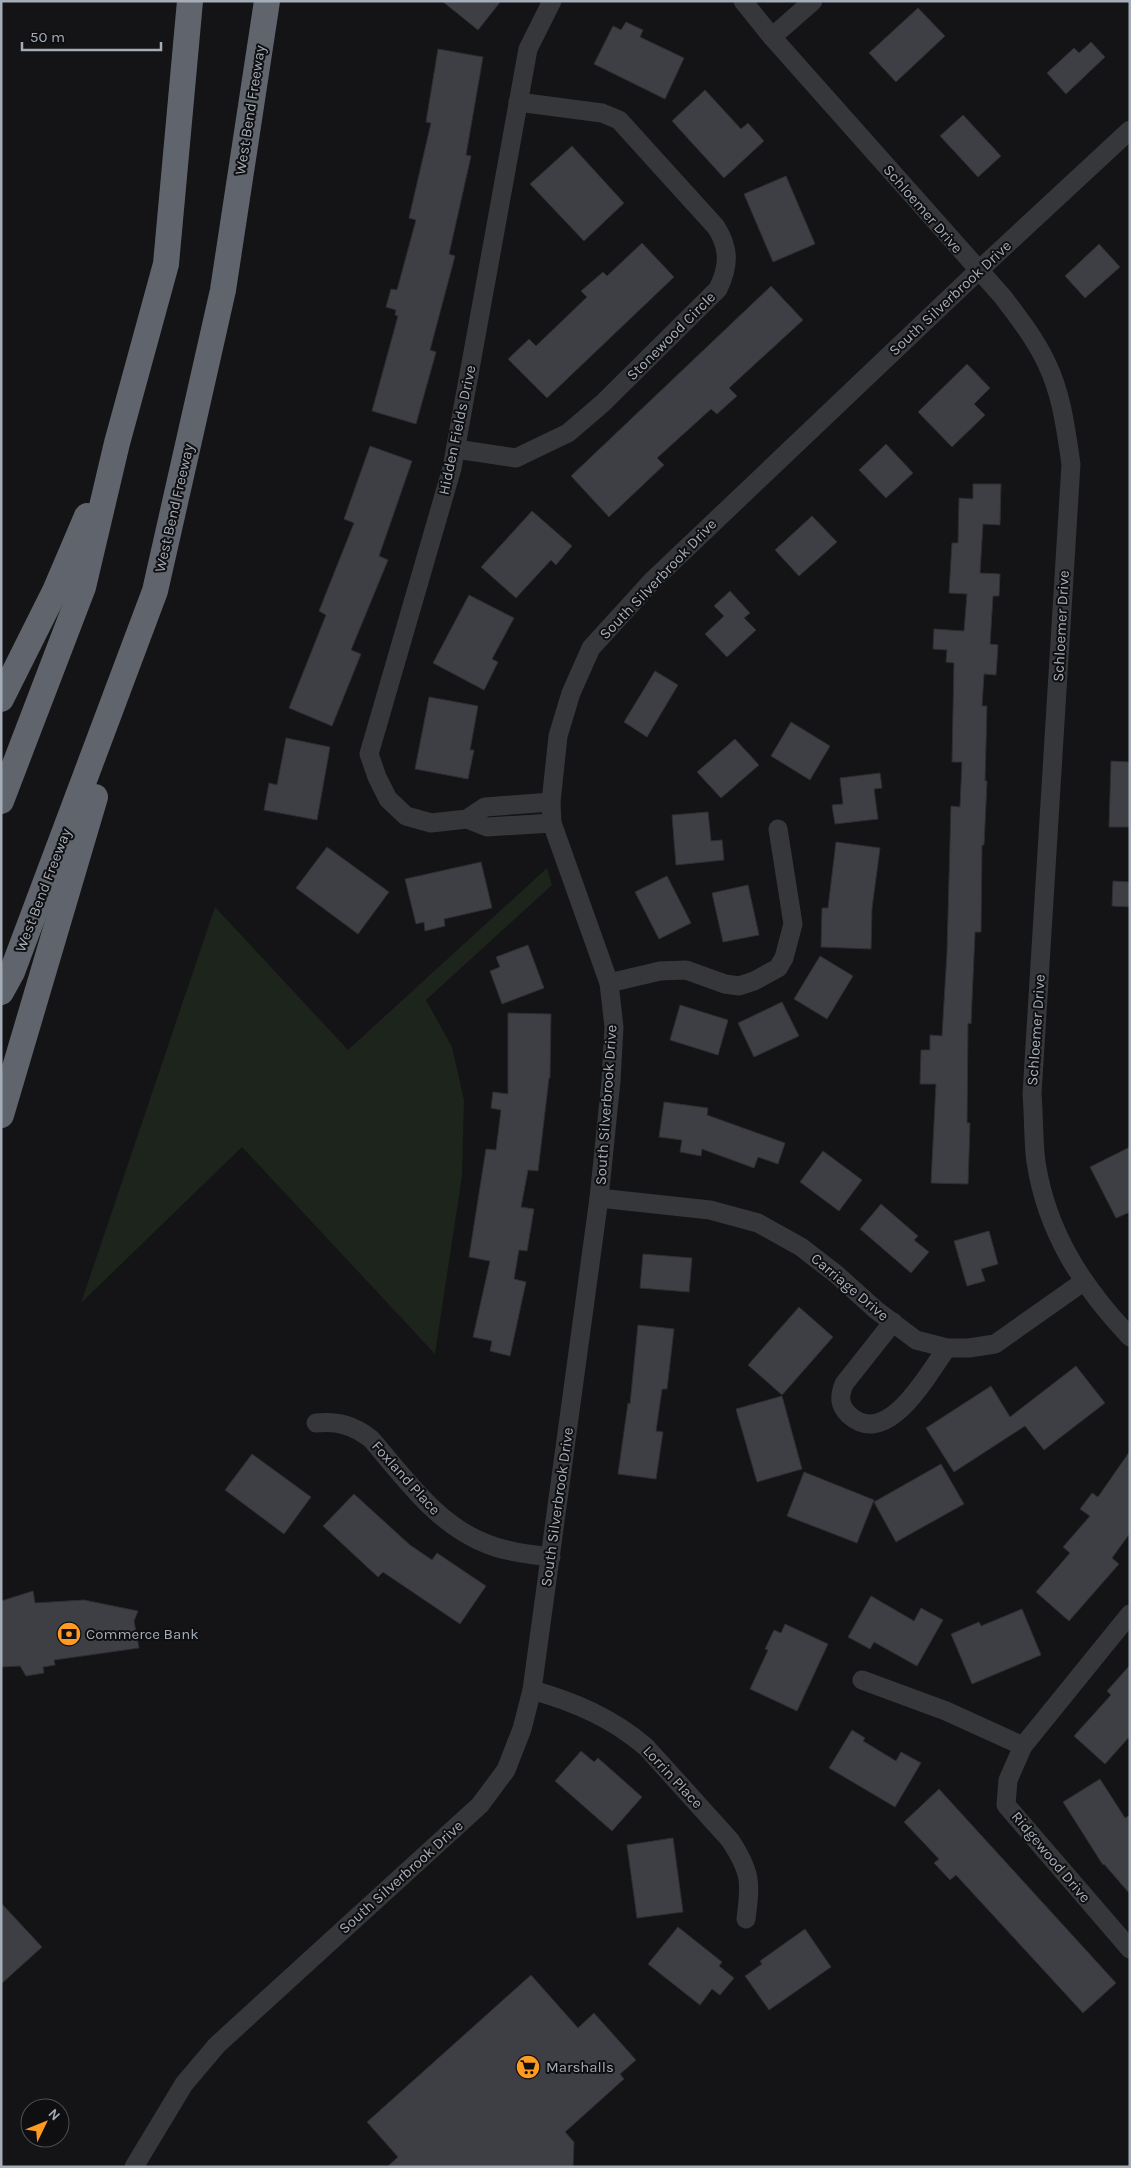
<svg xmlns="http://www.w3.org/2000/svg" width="1131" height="2168" viewBox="0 0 1131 2168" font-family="Karla,sans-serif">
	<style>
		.green { fill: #1c241c }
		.building { fill: #3e3f44; stroke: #2e2e32 }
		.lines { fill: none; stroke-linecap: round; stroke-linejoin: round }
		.minor { stroke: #35373b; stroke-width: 19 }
		.highway { stroke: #60656d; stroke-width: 26 }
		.labels { text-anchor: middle; stroke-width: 4; stroke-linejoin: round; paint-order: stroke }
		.street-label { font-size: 15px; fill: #a5adb8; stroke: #0f0f11 }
		.poi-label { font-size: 15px; fill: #a5adb8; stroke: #0f0f11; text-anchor: start }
	</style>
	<rect width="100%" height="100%" fill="#141416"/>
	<polygon class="green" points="547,868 552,885 426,1000 452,1047 464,1100 462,1176 435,1354 242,1147 81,1303 215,907 348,1050"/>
	<g class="building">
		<polygon points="442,1 501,1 478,30"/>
		<polygon points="918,8 945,36 896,82 869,53"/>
		<polygon points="626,22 643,30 640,37 684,58 665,99 594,64 613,26 621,30"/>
		<polygon points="1091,42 1105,57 1066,94 1047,73 1074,48 1079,53"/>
		<polygon points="438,49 483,57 466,155 471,156 449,254 455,256 430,350 436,352 416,424 372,411 398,316 395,315 396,310 386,307 391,289 397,290 416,220 409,218 431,123 426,122"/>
		<polygon points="705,90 741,129 748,123 764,141 724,178 672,121"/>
		<polygon points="963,115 1001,156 978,177 940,136"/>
		<polygon points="572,146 624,203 584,241 530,184"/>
		<polygon points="786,176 815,244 773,262 744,194"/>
		<polygon points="642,243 674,277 547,398 508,359 529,339 536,346 587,297 581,291 603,272 607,276"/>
		<polygon points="1099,244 1120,267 1085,298 1065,276"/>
		<polygon points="771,286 803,320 729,388 737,396 717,414 711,409 657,458 664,465 609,517 571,476"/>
		<polygon points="967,364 990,388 974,404 985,415 952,447 918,412"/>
		<polygon points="886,444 913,473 886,498 859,470"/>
		<polygon points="370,446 412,461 379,556 388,560 351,650 361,654 332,726 289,708 326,615 319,611 354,523 344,519"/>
		<polygon points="973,484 1001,484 1000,525 983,524 980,573 1000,574 999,596 993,596 990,644 998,645 996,675 984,674 982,706 987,706 985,781 987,781 984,845 982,845 981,932 975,932 971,1024 968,1023 967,1123 970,1123 968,1184 931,1183 936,1084 920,1084 921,1050 930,1050 930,1035 942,1036 947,953 951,806 960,807 962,762 952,762 954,663 946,662 947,650 933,649 934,629 964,631 967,594 949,593 952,543 958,543 959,498 973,499"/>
		<polygon points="532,511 572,546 556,565 551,560 516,598 481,567"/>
		<polygon points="812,516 837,542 799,576 775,550"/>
		<polygon points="730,591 750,613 744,618 756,630 727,657 705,634 724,616 714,606"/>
		<polygon points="469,595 514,618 492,659 498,662 484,690 433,663"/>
		<polygon points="655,671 678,685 647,737 624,722"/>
		<polygon points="429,697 478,706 470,750 474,750 468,779 415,769"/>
		<polygon points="791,722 830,746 810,780 771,756"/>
		<polygon points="286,738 330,747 317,820 264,810 269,783 277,785"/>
		<polygon points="735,739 759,765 721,798 697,772"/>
		<polygon points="1111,761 1130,762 1130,827 1109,827"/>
		<polygon points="880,773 882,788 874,789 878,819 835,824 832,805 843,804 840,778"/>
		<polygon points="708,812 711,841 722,840 724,860 676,865 672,815"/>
		<polygon points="836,842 880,848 872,908 871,949 821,947 822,908 828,908"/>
		<polygon points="327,847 389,892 358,934 296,888"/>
		<polygon points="481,862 492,908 444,919 445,926 425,931 424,922 416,924 405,879"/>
		<polygon points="667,876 691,923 659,939 635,892"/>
		<polygon points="1113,881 1130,882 1130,907 1112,906"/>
		<polygon points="748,885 759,935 723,942 712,893"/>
		<polygon points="528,945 544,988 502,1004 490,971 500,967 496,957"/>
		<polygon points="820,956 853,976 827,1019 794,999"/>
		<polygon points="782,1002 799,1036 754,1057 738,1023"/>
		<polygon points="680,1005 728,1020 718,1055 670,1040"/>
		<polygon points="508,1013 551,1014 550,1078 549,1078 538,1171 528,1170 521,1207 534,1209 527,1251 519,1250 514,1279 526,1282 510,1356 490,1351 492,1341 473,1337 490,1261 469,1257 486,1149 496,1150 501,1110 491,1108 493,1092 508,1094"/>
		<polygon points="664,1102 708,1108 707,1115 785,1143 778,1164 758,1157 754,1168 702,1149 701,1156 680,1152 682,1140 659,1137"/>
		<polygon points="1130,1147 1130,1212 1116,1218 1090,1167"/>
		<polygon points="823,1151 862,1180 839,1211 800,1182"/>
		<polygon points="881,1204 918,1236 914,1240 929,1252 911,1273 860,1229"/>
		<polygon points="989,1231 998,1264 981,1269 985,1281 967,1286 954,1241"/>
		<polygon points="643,1254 692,1258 689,1292 640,1288"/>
		<polygon points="799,1307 833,1337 782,1395 748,1365"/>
		<polygon points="638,1325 674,1329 667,1389 662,1389 656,1431 663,1432 656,1479 618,1474 628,1403 630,1404"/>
		<polygon points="1076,1366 1105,1403 1044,1450 1025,1426 954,1472 926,1428 991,1386 1010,1417"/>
		<polygon points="782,1396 802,1469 757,1482 736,1409"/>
		<polygon points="1130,1451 1130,1533 1112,1558 1119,1564 1069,1621 1036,1592 1070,1553 1063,1547 1090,1516 1080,1509 1092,1493 1098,1497"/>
		<polygon points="252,1454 311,1497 284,1534 225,1490"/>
		<polygon points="941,1464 964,1504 896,1542 874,1502"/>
		<polygon points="804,1472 874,1500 857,1543 787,1516"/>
		<polygon points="354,1494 410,1545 432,1560 437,1553 486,1586 460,1624 383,1572 378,1577 323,1526"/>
		<polygon points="33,1591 35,1603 84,1600 138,1611 134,1621 139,1648 54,1660 55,1665 43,1667 44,1673 26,1676 20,1666 1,1667 1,1601"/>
		<polygon points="871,1596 914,1621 921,1608 943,1620 917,1666 874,1642 870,1649 848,1637"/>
		<polygon points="1022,1609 1041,1655 972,1684 951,1634 979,1622 981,1626"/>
		<polygon points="785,1624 828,1644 797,1711 750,1689 768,1650 765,1649 774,1630 781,1633"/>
		<polygon points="1130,1665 1130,1736 1105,1764 1074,1736 1111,1695 1107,1691"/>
		<polygon points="852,1730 865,1738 863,1741 896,1761 901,1752 921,1763 895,1807 829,1768"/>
		<polygon points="581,1751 594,1762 598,1758 642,1797 612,1831 555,1781"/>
		<polygon points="1100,1779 1125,1818 1130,1815 1130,1894 1104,1864 1103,1865 1063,1802"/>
		<polygon points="939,1789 1116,1983 1083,2013 956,1875 950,1880 934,1863 939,1859 904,1822"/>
		<polygon points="673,1838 683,1912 637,1918 627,1845"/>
		<polygon points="1,1903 42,1947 1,1984"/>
		<polygon points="678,1927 722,1962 719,1966 734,1978 720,1995 712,1989 700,2005 648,1964"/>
		<polygon points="805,1929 831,1967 769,2010 745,1976 762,1964 760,1961"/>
		<polygon points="531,1975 578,2028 594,2013 636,2060 620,2074 624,2079 565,2132 574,2142 573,2167 387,2167 398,2157 367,2122"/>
	</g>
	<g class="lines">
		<g class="minor">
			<path d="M 743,1 L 772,37 L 1003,297 C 1019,318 1036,340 1047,364 C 1062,395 1066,431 1071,464 L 1032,1094 C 1034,1116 1033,1140 1036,1162 C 1047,1233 1082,1286 1130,1337"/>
			<polyline points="772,37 813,1"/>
			<path d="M 456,449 L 516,458 L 568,433 L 603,403 L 718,289 C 729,266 730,249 716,227 L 619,120 L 602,113 L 518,102"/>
			<polyline points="551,802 485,807 467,819 431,823 406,816 388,799 377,777 369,754 452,468 528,49 552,1"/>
			<polyline points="467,819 487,827 552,823"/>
			<polyline points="609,983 660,971 686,970 725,984 739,986 754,981 778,968 784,958 793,924 778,829"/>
			<polyline points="599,1198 710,1210 758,1223 801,1247 836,1274 876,1310 916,1340 947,1348 969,1348 995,1344 1083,1282"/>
			<path d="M 893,1322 L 844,1384 C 839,1397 839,1405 849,1415 C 888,1450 928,1373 947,1348"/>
			<path d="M 316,1423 C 338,1421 353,1425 371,1439 C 405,1478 437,1525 487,1544 C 507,1552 529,1554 551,1557"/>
			<polyline points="1130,1614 1023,1746 1008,1780 1006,1805 1130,1949"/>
			<polyline points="862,1680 946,1711 1023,1746"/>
			<path d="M 532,1690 C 575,1702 612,1718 646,1747 L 730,1840 C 751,1872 751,1882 746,1919"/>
			<polyline points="134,2167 184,2084 217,2045 480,1805 506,1770 522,1729 532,1690 599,1198 611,1081 614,1027 609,983 552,823 551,802 558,736 571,693 591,648 652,581 978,271 1130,130"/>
		</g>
		<g class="highway">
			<polyline points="1,699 55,591 87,516"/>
			<polyline points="1,801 83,587 117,443 166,264 190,1"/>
			<polyline points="1,992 12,972 155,591 223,290 267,1"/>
			<polyline points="1,1115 95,797"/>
		</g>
	</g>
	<defs>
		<g id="bank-disc" transform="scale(1.25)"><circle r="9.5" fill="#ff9b23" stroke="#0f0f11"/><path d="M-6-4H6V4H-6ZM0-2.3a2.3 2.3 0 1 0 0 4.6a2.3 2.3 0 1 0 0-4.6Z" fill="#111"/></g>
		<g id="supermarket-disc" transform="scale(1.25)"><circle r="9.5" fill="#ff9b23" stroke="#0f0f11"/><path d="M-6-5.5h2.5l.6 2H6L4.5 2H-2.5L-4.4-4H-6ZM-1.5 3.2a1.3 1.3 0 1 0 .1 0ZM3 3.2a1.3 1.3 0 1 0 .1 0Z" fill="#111"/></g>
	</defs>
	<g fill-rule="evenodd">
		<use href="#bank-disc" x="69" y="1634"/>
		<use href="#supermarket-disc" x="528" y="2067"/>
	</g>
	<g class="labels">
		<g class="street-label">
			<text transform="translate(250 110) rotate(-81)" y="5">West Bend Freeway</text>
			<text transform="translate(923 209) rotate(49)" y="5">Schloemer Drive</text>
			<text transform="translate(950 298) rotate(-43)" y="5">South Silverbrook Drive</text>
			<text transform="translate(671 336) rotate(-45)" y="5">Stonewood Circle</text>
			<text transform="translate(457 430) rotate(-78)" y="5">Hidden Fields Drive</text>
			<text transform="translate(174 508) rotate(-77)" y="5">West Bend Freeway</text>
			<text transform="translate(658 579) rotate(-46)" y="5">South Silverbrook Drive</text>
			<text transform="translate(1061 626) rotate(-87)" y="5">Schloemer Drive</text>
			<text transform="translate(43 890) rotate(-69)" y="5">West Bend Freeway</text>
			<text transform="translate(1036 1030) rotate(-86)" y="5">Schloemer Drive</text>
			<text transform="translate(606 1105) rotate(-86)" y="5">South Silverbrook Drive</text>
			<text transform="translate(850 1287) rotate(40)" y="5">Carriage Drive</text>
			<text transform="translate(406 1478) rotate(48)" y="5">Foxland Place</text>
			<text transform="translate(557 1507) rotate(-82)" y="5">South Silverbrook Drive</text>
			<text transform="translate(673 1777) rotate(47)" y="5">Lorrin Place</text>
			<text transform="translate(1051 1857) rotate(50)" y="5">Ridgewood Drive</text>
			<text transform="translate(401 1877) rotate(-42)" y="5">South Silverbrook Drive</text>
		</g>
		<g class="poi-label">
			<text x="86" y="1639">Commerce Bank</text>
			<text x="546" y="2072">Marshalls</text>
		</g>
	</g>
	<rect width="1131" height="2168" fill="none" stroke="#a5adb8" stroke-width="5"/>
	<g transform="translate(45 2123) rotate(47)"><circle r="24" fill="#0f0f11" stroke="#4b4e54"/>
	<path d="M0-4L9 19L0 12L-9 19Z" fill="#ff9b23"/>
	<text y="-8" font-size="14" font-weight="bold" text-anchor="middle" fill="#a5adb8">N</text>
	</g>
	<path d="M22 42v8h139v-8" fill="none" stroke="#a5adb8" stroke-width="2.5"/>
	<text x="30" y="42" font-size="15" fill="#a5adb8" stroke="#0f0f11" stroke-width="4" paint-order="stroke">50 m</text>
</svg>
